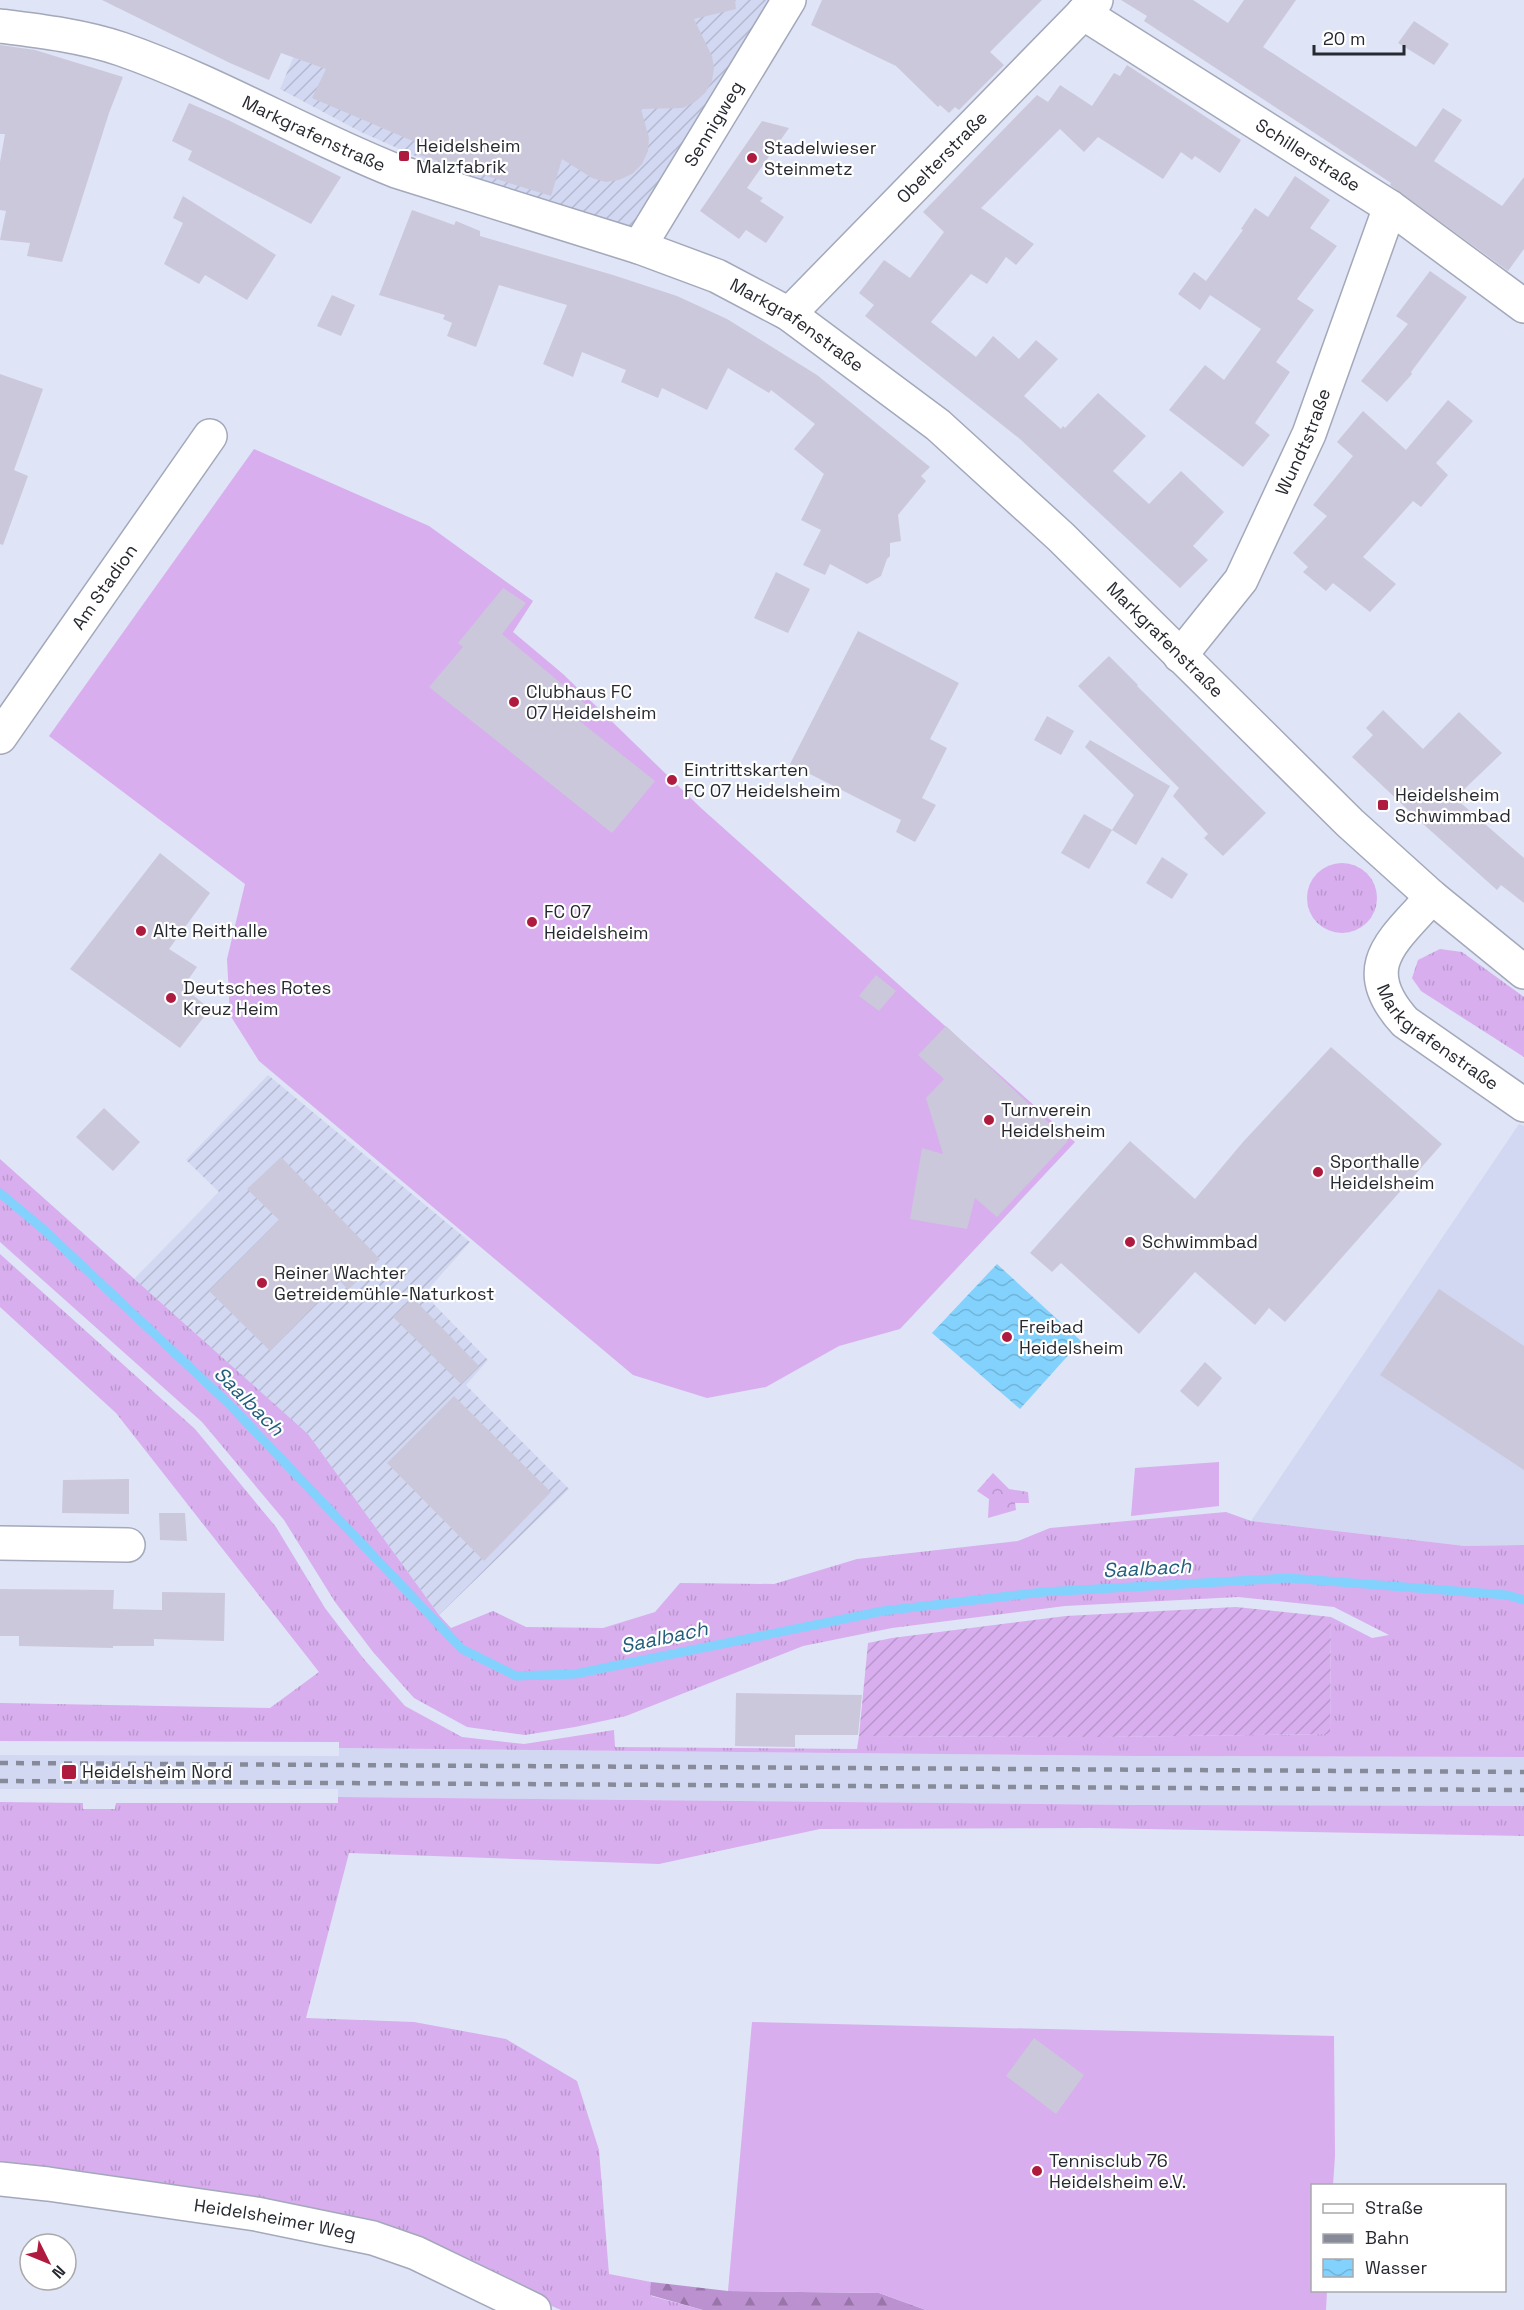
<svg xmlns="http://www.w3.org/2000/svg" width="1524" height="2310" viewBox="0 0 1524 2310" font-family="'Space Grotesk',sans-serif">
	<style>
		.built { fill: #d2d8f2 }
		.industrial { fill: url(#industrial-furrows) }
		.grass { fill: url(#grass-tufts) }
		.forest { fill: url(#forest-firs) }
		.park { fill: url(#park-crowns) }
		.garden { fill: url(#garden-furrows) }
		.pitch { fill: #d8aeee }
		.water { fill: url(#water-waves) }
		.lines { fill: none; stroke-linecap: round; stroke-linejoin: round }
		.stream { stroke: #82d2fd; stroke-width: 9 }
		.building { fill: #ccc8db }
		.minor-casing { stroke: #a3a8ba; stroke-width: 36 }
		.minor { stroke: #fff; stroke-width: 33 }
		.rail { stroke: #878a98; stroke-width: 4.5; stroke-dasharray: 8 8; stroke-linecap: butt }
		.poi-dot { fill: #af1b3e; stroke: #fff; stroke-width: 2 }
		.labels { text-anchor: middle; stroke-width: 4.5; stroke-linejoin: round; paint-order: stroke }
		.street-label { font-size: 18px; fill: #272930; stroke: #fff }
		.poi-label { font-size: 18px; fill: #272930; stroke: #fff; text-anchor: start }
		.water-label { font-size: 20px; font-style: italic; fill: #225e7c; stroke: #fff }
	</style>
	<defs>
		<pattern id="industrial-furrows" width="10" height="10" patternUnits="userSpaceOnUse" patternTransform="scale(1.5)"><rect width="10" height="10" fill="#d2d8f2"/><path d="M-1 1l2-2M0 10L10 0M9 11l2-2" fill="none" stroke="#b4b9d0"/></pattern>
		<pattern id="grass-tufts" width="24" height="20" patternUnits="userSpaceOnUse" patternTransform="scale(1.5)"><rect width="24" height="20" fill="#d8aeee"/><path d="M3 7l-1-3M5 7V3M7 7l1-3M15 17l-1-3M17 17v-4M19 17l1-3" fill="none" stroke="#b996cc"/></pattern>
		<pattern id="forest-firs" width="22" height="20" patternUnits="userSpaceOnUse" patternTransform="scale(1.5)"><rect width="22" height="20" fill="#bb91d0"/><path d="M5 1l3.5 6h-7zM16 11l3.5 6h-7z" fill="#9876a9"/></pattern>
		<pattern id="park-crowns" width="20" height="18" patternUnits="userSpaceOnUse" patternTransform="scale(1.5)"><rect width="20" height="18" fill="#d8aeee"/><path d="M2 6a3 3 0 1 1 6 0M12 15a3 3 0 1 1 6 0" fill="none" stroke="#b996cc"/></pattern>
		<pattern id="garden-furrows" width="10" height="10" patternUnits="userSpaceOnUse" patternTransform="scale(1.5)"><rect width="10" height="10" fill="#d8aeee"/><path d="M-1 1l2-2M0 10L10 0M9 11l2-2" fill="none" stroke="#b996cc"/></pattern>
		<pattern id="water-waves" width="16" height="10" patternUnits="userSpaceOnUse" patternTransform="scale(1.5)"><rect width="16" height="10" fill="#82d2fd"/><path d="M0 5q4-4 8 0t8 0" fill="none" stroke="#70b4d9"/></pattern>
	</defs>
	<rect width="100%" height="100%" fill="#dfe4f7"/>
	<g class="built">
		<polygon points="1519,1124 1524,1126 1524,1545 1465,1546 1251,1521"/>
		<polygon points="339,1748 1135,1756 1524,1757 1524,1806 1135,1805 338,1797 338,1789 0,1789 0,1755 339,1756"/>
	</g>
	<g class="industrial">
		<polygon points="312,0 771,0 639,231 440,167 361,132 280,89 301,39"/>
		<polygon points="268,1075 470,1242 424,1294 488,1360 466,1385 569,1489 439,1615 308,1434 134,1279 219,1192 186,1160"/>
	</g>
	<g class="grass">
		<circle cx="1342" cy="898" r="35"/>
		<polygon points="1440,949 1462,952 1524,997 1524,1057 1421,991 1412,978 1418,960"/>
		<polygon points="0,1159 308,1434 439,1615 451,1628 493,1611 526,1627 603,1628 655,1612 680,1583 774,1584 857,1559 1018,1541 1050,1528 1226,1512 1251,1521 1465,1546 1524,1545 1524,1757 1135,1756 339,1748 339,1742 0,1741 0,1703 270,1708 319,1672 116,1413 0,1307 0,1254 195,1429 276,1527 325,1608 363,1658 405,1706 462,1737 524,1744 614,1730 615,1747 857,1749 859,1736 1102,1737 1330,1734 1331,1617 1372,1638 1389,1635 1334,1607 1238,1597 1065,1606 892,1628 803,1646 626,1716 575,1727 525,1735 467,1727 414,1698 373,1652 335,1602 284,1520 202,1422 0,1242"/>
		<polygon points="338,1797 1135,1805 1524,1806 1524,1836 1091,1828 820,1829 659,1864 349,1853 306,2018 414,2022 506,2039 577,2081 599,2150 609,2274 651,2282 651,2296 703,2310 561,2310 472,2271 374,2256 165,2210 0,2195 0,1802 83,1803 83,1809 115,1809 116,1803 338,1803"/>
	</g>
	<polygon class="forest" points="651,2282 728,2291 879,2293 926,2310 703,2310 650,2295"/>
	<polygon class="park" points="993,1473 1009,1489 1028,1492 1029,1503 1015,1503 1016,1510 988,1518 989,1499 977,1491"/>
	<polygon class="garden" points="1236,1607 1331,1617 1330,1734 1102,1737 859,1736 868,1643 892,1638 1066,1616"/>
	<g class="pitch">
		<polygon points="254,449 429,526 533,601 513,632 563,674 701,808 1075,1142 900,1329 839,1346 766,1387 707,1398 633,1375 259,1061 230,1015 227,959 245,884 49,736"/>
		<polygon points="1219,1462 1219,1506 1131,1516 1135,1468"/>
		<polygon points="752,2022 1334,2036 1335,2156 1333,2185 1312,2186 1312,2290 1327,2291 1326,2310 926,2310 879,2293 728,2291"/>
	</g>
	<polygon class="water" points="997,1264 1081,1341 1020,1409 932,1333"/>
	<g class="lines">
		<polyline class="stream" points="0,1193 43,1229 229,1404 462,1649 516,1676 575,1674 883,1611 1044,1592 1288,1578 1507,1595 1524,1600"/>
	</g>
	<g class="building">
		<polygon points="102,0 735,0 736,9 694,19 712,56 714,68 712,81 705,93 695,102 683,108 641,109 649,138 648,151 642,164 632,174 619,180 606,182 592,178 562,159 551,196 419,155 422,145 312,98 326,69 281,53 269,80 230,63"/>
		<polygon points="822,0 1042,0 990,52 1004,65 959,110 955,107 949,113 940,105 938,107 896,66 811,25"/>
		<polygon points="1121,0 1193,0 1228,23 1244,0 1296,0 1263,47 1416,147 1443,108 1462,120 1434,161 1502,206 1524,177 1524,249 1508,271 1390,185 1391,183 1144,21 1147,16"/>
		<polygon points="1414,21 1449,44 1434,65 1398,43"/>
		<polygon points="0,45 35,50 123,77 109,113 62,262 27,256 30,243 0,240 6,211 0,210 0,162 5,134 0,134"/>
		<polygon points="1127,65 1241,140 1220,173 1195,156 1192,160 1181,152 1163,179 1098,137 1084,152 1060,129 981,208 1034,244 1016,265 1006,257 987,284 971,274 931,322 976,357 993,336 1019,359 1036,340 1058,359 1024,396 1061,429 1063,426 1065,428 1098,393 1146,436 1113,471 1149,504 1181,471 1224,512 1193,546 1208,560 1180,588 1020,439 865,316 874,305 859,293 884,260 910,278 944,232 923,212 1037,95 1048,102 1060,85 1092,106 1114,73 1120,76"/>
		<polygon points="189,103 228,120 341,177 311,224 188,160 192,151 172,141"/>
		<polygon points="762,121 789,128 747,188 763,198 760,201 784,217 766,243 746,230 739,239 700,211"/>
		<polygon points="1295,176 1330,200 1310,228 1337,246 1297,299 1314,310 1276,362 1290,372 1255,423 1270,435 1243,467 1169,410 1205,365 1224,380 1261,329 1210,295 1200,310 1178,294 1194,272 1206,281 1243,230 1241,229 1255,208 1268,217"/>
		<polygon points="183,196 276,255 247,300 205,275 199,284 164,264 183,223 173,218"/>
		<polygon points="412,210 454,225 456,221 480,231 480,236 613,275 677,296 727,319 817,375 930,467 921,476 926,481 898,515 901,541 890,543 890,556 887,559 881,576 867,584 830,564 825,575 803,565 821,530 801,520 824,474 794,449 815,424 771,390 769,393 728,368 707,410 662,388 658,398 621,382 626,370 582,352 573,377 543,364 567,305 499,285 476,347 447,336 452,323 443,319 445,315 379,295"/>
		<polygon points="1430,271 1467,297 1411,372 1412,374 1387,402 1361,381 1408,324 1396,316"/>
		<polygon points="332,295 355,305 341,336 317,326"/>
		<polygon points="0,374 43,389 14,470 28,476 3,545 0,544"/>
		<polygon points="1448,400 1473,421 1436,463 1448,475 1421,507 1413,501 1363,557 1396,584 1370,612 1333,583 1326,591 1303,572 1308,567 1293,553 1327,516 1313,505 1353,456 1337,442 1363,411 1406,450"/>
		<polygon points="776,572 810,589 788,633 754,618"/>
		<polygon points="503,588 526,603 502,634 588,706 577,719 655,781 612,833 429,687 463,647 458,643"/>
		<polygon points="858,631 959,683 930,739 947,748 922,798 936,805 915,842 896,832 901,820 790,764"/>
		<polygon points="1109,656 1138,685 1137,686 1266,813 1223,856 1204,838 1208,834 1173,796 1179,788 1078,686"/>
		<polygon points="1383,710 1423,749 1459,712 1502,753 1455,798 1524,858 1524,903 1501,885 1497,890 1422,823 1352,757 1373,735 1366,728"/>
		<polygon points="1047,716 1074,731 1061,755 1034,740"/>
		<polygon points="1090,740 1170,786 1136,845 1112,830 1134,795 1085,747"/>
		<polygon points="1084,814 1112,830 1089,869 1061,853"/>
		<polygon points="160,853 210,893 169,949 197,967 183,987 210,1009 180,1048 70,969"/>
		<polygon points="1162,857 1188,874 1172,899 1146,883"/>
		<polygon points="876,975 896,991 879,1011 859,996"/>
		<polygon points="946,1026 1068,1141 997,1217 975,1198 967,1229 910,1219 922,1148 943,1154 926,1098 944,1079 918,1055"/>
		<polygon points="1331,1047 1442,1144 1285,1322 1269,1308 1255,1325 1195,1272 1139,1334 1061,1263 1052,1272 1030,1253 1130,1141 1195,1199 1243,1142"/>
		<polygon points="104,1108 140,1142 113,1171 76,1137"/>
		<polygon points="281,1157 380,1259 348,1290 339,1280 270,1351 209,1291 279,1220 247,1189"/>
		<polygon points="1439,1289 1524,1346 1524,1470 1380,1375"/>
		<polygon points="413,1298 479,1366 461,1384 393,1317"/>
		<polygon points="1205,1362 1222,1378 1198,1407 1180,1391"/>
		<polygon points="454,1396 551,1492 484,1561 387,1463"/>
		<polygon points="129,1479 129,1514 62,1513 63,1480"/>
		<polygon points="159,1513 185,1513 187,1541 160,1540"/>
		<polygon points="0,1589 114,1590 113,1609 162,1610 162,1592 225,1593 224,1641 154,1639 154,1646 113,1646 113,1648 19,1646 19,1636 0,1636"/>
		<polygon points="736,1693 862,1695 858,1735 795,1735 795,1747 735,1746"/>
		<polygon points="1034,2038 1084,2075 1056,2114 1006,2076"/>
	</g>
	<g class="lines">
		<g class="minor-casing">
			<g id="minor">
				<path id="s1" d="M 1083,13 L 1390,207 L 1524,306"/>
				<path id="s2" d="M 0,26 C 40,31 82,36 121,49 C 216,82 303,134 396,171 L 639,247 L 717,276 L 789,314 L 938,425 L 1061,537 L 1350,823 L 1432,897 L 1524,972"/>
				<path id="s3" d="M 639,247 L 789,0"/>
				<path id="s4" d="M 789,314 L 1096,0"/>
				<path id="s5" d="M 1180,656 L 1241,580 L 1309,434 L 1390,207"/>
				<path id="s6" d="M 0,737 L 210,436"/>
				<path id="s7" d="M 1432,897 C 1393,941 1355,967 1405,1022 L 1524,1105"/>
				<polyline points="0,1543 128,1545"/>
				<path id="s8" d="M 0,2179 L 48,2184 L 256,2214 L 373,2238 L 416,2253 L 534,2310"/>
			</g>
		</g>
		<use href="#minor" class="minor"/>
		<g class="rail">
			<polyline points="0,1763 1524,1772"/>
			<polyline points="0,1781 1524,1790"/>
		</g>
	</g>
	<g class="poi-dot">
		<rect x="398" y="150" width="12" height="12" rx="3"/>
		<circle cx="752" cy="158" r="6"/>
		<circle cx="514" cy="702" r="6"/>
		<circle cx="672" cy="780" r="6"/>
		<rect x="1377" y="799" width="12" height="12" rx="3"/>
		<circle cx="532" cy="922" r="6"/>
		<circle cx="141" cy="931" r="6"/>
		<circle cx="171" cy="998" r="6"/>
		<circle cx="989" cy="1120" r="6"/>
		<circle cx="1318" cy="1172" r="6"/>
		<circle cx="1130" cy="1242" r="6"/>
		<circle cx="262" cy="1283" r="6"/>
		<circle cx="1007" cy="1337" r="6"/>
		<rect x="61" y="1764" width="16" height="16" rx="3"/>
		<circle cx="1037" cy="2171" r="6"/>
	</g>
	<g class="labels">
		<g class="street-label">
			<text dy="6" stroke="none"><textPath href="#s3" startOffset="144">Sennigweg</textPath></text>
			<text dy="6" stroke="none"><textPath href="#s2" startOffset="334">Markgrafenstraße</textPath></text>
			<text dy="6" stroke="none"><textPath href="#s1" startOffset="266">Schillerstraße</textPath></text>
			<text dy="6" stroke="none"><textPath href="#s4" startOffset="219">Obelterstraße</textPath></text>
			<text dy="6" stroke="none"><textPath href="#s2" startOffset="856">Markgrafenstraße</textPath></text>
			<text dy="6" stroke="none"><textPath href="#s5" startOffset="249">Wundtstraße</textPath></text>
			<text dy="6" stroke="none"><textPath href="#s6" startOffset="183">Am Stadion</textPath></text>
			<text dy="6" stroke="none"><textPath href="#s2" startOffset="1342">Markgrafenstraße</textPath></text>
			<text dy="6" stroke="none"><textPath href="#s7" startOffset="183">Markgrafenstraße</textPath></text>
			<text dy="6" stroke="none"><textPath href="#s8" startOffset="278">Heidelsheimer Weg</textPath></text>
		</g>
		<g class="poi-label">
			<text x="416" y="152">Heidelsheim<tspan x="416" dy="21">Malzfabrik</tspan></text>
			<text x="764" y="154">Stadelwieser<tspan x="764" dy="21">Steinmetz</tspan></text>
			<text x="526" y="698">Clubhaus FC<tspan x="526" dy="21">07 Heidelsheim</tspan></text>
			<text x="684" y="776">Eintrittskarten<tspan x="684" dy="21">FC 07 Heidelsheim</tspan></text>
			<text x="1395" y="801">Heidelsheim<tspan x="1395" dy="21">Schwimmbad</tspan></text>
			<text x="544" y="918">FC 07<tspan x="544" dy="21">Heidelsheim</tspan></text>
			<text x="153" y="937">Alte Reithalle</text>
			<text x="183" y="994">Deutsches Rotes<tspan x="183" dy="21">Kreuz Heim</tspan></text>
			<text x="1001" y="1116">Turnverein<tspan x="1001" dy="21">Heidelsheim</tspan></text>
			<text x="1330" y="1168">Sporthalle<tspan x="1330" dy="21">Heidelsheim</tspan></text>
			<text x="1142" y="1248">Schwimmbad</text>
			<text x="274" y="1279">Reiner Wachter<tspan x="274" dy="21">Getreidemühle-Naturkost</tspan></text>
			<text x="1019" y="1333">Freibad<tspan x="1019" dy="21">Heidelsheim</tspan></text>
			<text x="82" y="1778">Heidelsheim Nord</text>
			<text x="1049" y="2167">Tennisclub 76<tspan x="1049" dy="21">Heidelsheim e.V.</tspan></text>
		</g>
		<g class="water-label">
			<text transform="translate(249 1401) rotate(45)" y="7">Saalbach</text>
			<text transform="translate(1147 1568) rotate(-3)" y="7">Saalbach</text>
			<text transform="translate(664 1637) rotate(-12)" y="7">Saalbach</text>
		</g>
	</g>
	<rect x="1311" y="2184" width="195" height="108" fill="#ffffff" stroke="#a9a9ac" stroke-width="1.5"/>
	<rect x="1323" y="2204" width="30" height="9" fill="#ffffff" stroke="#a9a9ac" stroke-width="1.5"/>
	<text x="1365" y="2214" font-size="18" fill="#272930">Straße</text>
	<rect x="1323" y="2234" width="30" height="9" fill="#878a98" stroke="#a9a9ac" stroke-width="1.5"/>
	<text x="1365" y="2244" font-size="18" fill="#272930">Bahn</text>
	<rect x="1323" y="2259" width="30" height="18" fill="url(#water-waves)" stroke="#a9a9ac" stroke-width="1.5"/>
	<text x="1365" y="2274" font-size="18" fill="#272930">Wasser</text>
	<g transform="translate(48 2262) rotate(133)"><circle r="28" fill="#ffffff" stroke="#a9a9ac" stroke-width="1.5"/>
	<path d="M0-4.5L10 22L0 15L-10 22Z" fill="#af1b3e"/>
	<text y="-9" font-size="16" font-weight="bold" text-anchor="middle" fill="#272930">N</text>
	</g>
	<path d="M1314 45v9h90v-9" fill="none" stroke="#272930" stroke-width="3"/>
	<text x="1323" y="45" font-size="18" fill="#272930" stroke="#ffffff" stroke-width="4.5" paint-order="stroke">20 m</text>
</svg>
